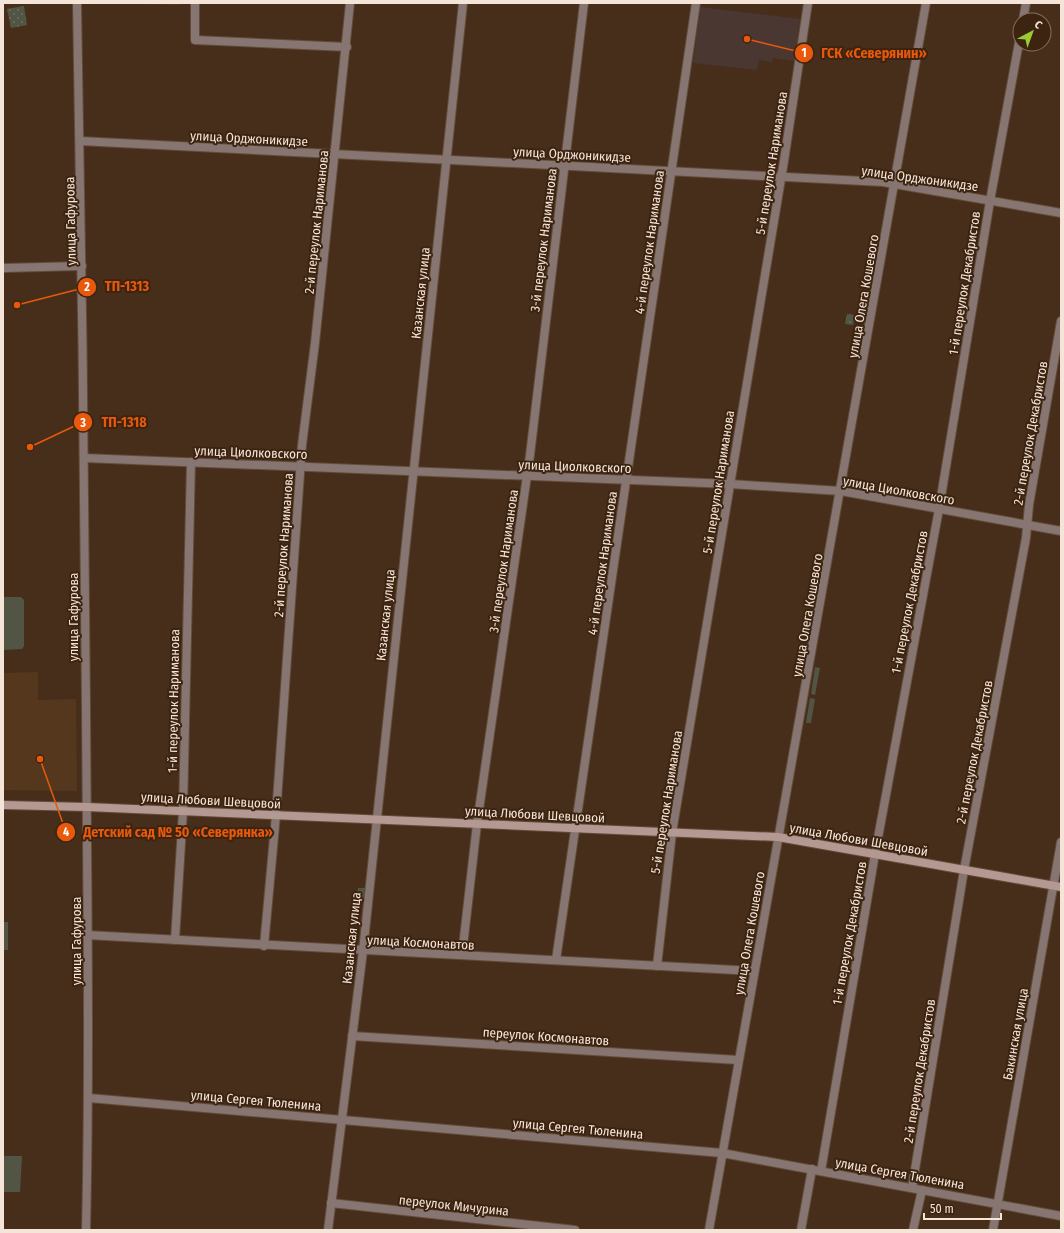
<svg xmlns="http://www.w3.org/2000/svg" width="1064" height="1233" viewBox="0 0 1064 1233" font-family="'Fira Sans Condensed',sans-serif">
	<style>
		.industrial { fill: #4b3731 }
		.built { fill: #55371e }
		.green { fill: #535544 }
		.park { fill: url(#park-dots) }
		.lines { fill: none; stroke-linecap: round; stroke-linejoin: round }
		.street-casing { stroke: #634b39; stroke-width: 10 }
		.secondary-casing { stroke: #634b39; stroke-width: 10 }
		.street { stroke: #867570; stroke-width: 8 }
		.secondary { stroke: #b39991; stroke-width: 8 }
		.labels { text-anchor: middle; stroke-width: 4; stroke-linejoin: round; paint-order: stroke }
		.street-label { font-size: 13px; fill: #f5e5d9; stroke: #3c2411 }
		.leader { fill: none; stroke: #e8590c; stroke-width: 1.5 }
		.callout-dot { fill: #e8590c; stroke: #3c2411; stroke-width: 1.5 }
		.mark-label { font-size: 12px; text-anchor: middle; font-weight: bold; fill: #fff }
		.callout-label { font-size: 14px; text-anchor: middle; font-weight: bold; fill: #e8590c; stroke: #3c2411; stroke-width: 4; stroke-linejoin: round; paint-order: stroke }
	</style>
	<defs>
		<pattern id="park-dots" width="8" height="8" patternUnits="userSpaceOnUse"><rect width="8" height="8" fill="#535544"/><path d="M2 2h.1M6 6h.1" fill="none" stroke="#6c6d5e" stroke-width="1.8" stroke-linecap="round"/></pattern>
	</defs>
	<rect width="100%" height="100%" fill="#472e1b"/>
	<polygon class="industrial" points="700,7 800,19 794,61 773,58 772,62 759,60 757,70 693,63"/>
	<g class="built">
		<polygon points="87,3 181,3 181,5"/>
		<polygon points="38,672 38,700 76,699 77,791 3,790 3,673"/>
	</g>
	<g class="green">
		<polygon points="3,597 21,597 24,600 24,646 22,649 3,650"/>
		<polygon points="815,667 820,668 815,695 811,694"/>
		<polygon points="810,698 815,699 811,723 806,723"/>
		<polygon points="358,888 365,888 363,900 357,899"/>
		<rect x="3" y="922" width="5" height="28"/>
		<polygon points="3,1156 22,1156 20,1192 3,1192"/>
	</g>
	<g class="park">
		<polygon points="24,6 27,25 11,28 7,9"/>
		<polygon points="847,314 855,315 853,325 845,324"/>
	</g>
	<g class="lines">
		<g class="street-casing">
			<g id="street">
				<path d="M 77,3 C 82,237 84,472 86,706 C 87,881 90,1055 86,1230"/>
				<polyline points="195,3 195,40 347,47"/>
				<polyline points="1023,20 1026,3"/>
				<polyline points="80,141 883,182 1061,213"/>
				<polyline points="3,268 82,266"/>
				<polyline points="84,458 730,484 841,491 1061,531"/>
				<polyline points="87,935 754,971"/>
				<polyline points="175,940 183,811 191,462"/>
				<polyline points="264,946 276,815 302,445 315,343 350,3"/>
				<polyline points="462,955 477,824 530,455 584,3"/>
				<polyline points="556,960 696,3"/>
				<polyline points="657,966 672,833 784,161 808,3"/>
				<polyline points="352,1036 738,1060"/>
				<polyline points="89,1098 722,1153 1061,1216"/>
				<polyline points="821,1171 875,854 939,509 990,201 1020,37"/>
				<polyline points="912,1188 964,870 1026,538 1029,505 1061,321"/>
				<polyline points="331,1203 575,1230"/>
				<polyline points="328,1230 363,951 463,3"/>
				<polyline points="709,1230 926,3"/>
				<polyline points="801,1230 812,1169"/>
				<polyline points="913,1230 922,1190"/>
				<polyline points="993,1230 1061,842"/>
			</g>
		</g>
		<g class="secondary-casing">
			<polyline id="secondary" points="3,805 87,807 778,837 1061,887"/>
		</g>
		<use href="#street" class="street"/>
		<use href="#secondary" class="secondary"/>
	</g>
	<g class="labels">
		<g class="street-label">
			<text transform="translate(249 138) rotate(3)" y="5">улица Орджоникидзе</text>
			<text transform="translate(572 154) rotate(3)" y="5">улица Орджоникидзе</text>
			<text transform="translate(771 163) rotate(-81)" y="5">5-й переулок Нариманова</text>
			<text transform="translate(920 178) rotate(8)" y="5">улица Орджоникидзе</text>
			<text transform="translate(70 221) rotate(-91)" y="5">улица Гафурова</text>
			<text transform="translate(316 222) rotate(-84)" y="5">2-й переулок Нариманова</text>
			<text transform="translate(543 240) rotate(-83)" y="5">3-й переулок Нариманова</text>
			<text transform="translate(649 242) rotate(-82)" y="5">4-й переулок Нариманова</text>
			<text transform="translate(964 283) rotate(-81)" y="5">1-й переулок Декабристов</text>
			<text transform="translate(420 293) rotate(-84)" y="5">Казанская улица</text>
			<text transform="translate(863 296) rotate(-80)" y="5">улица Олега Кошевого</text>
			<text transform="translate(1030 433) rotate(-80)" y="5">2-й переулок Декабристов</text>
			<text transform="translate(251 452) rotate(2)" y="5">улица Циолковского</text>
			<text transform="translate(575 466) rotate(2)" y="5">улица Циолковского</text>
			<text transform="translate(718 482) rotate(-81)" y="5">5-й переулок Нариманова</text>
			<text transform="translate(899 490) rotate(10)" y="5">улица Циолковского</text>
			<text transform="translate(283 545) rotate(-86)" y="5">2-й переулок Нариманова</text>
			<text transform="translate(503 561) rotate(-82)" y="5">3-й переулок Нариманова</text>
			<text transform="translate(602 563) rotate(-82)" y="5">4-й переулок Нариманова</text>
			<text transform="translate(909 602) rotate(-79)" y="5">1-й переулок Декабристов</text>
			<text transform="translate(385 615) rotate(-84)" y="5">Казанская улица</text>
			<text transform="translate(807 615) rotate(-80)" y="5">улица Олега Кошевого</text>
			<text transform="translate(73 617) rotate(-90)" y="5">улица Гафурова</text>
			<text transform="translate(173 701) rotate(-89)" y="5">1-й переулок Нариманова</text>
			<text transform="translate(974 752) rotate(-79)" y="5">2-й переулок Декабристов</text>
			<text transform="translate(211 800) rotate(3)" y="5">улица Любови Шевцовой</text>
			<text transform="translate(666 802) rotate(-81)" y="5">5-й переулок Нариманова</text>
			<text transform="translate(535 814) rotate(3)" y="5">улица Любови Шевцовой</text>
			<text transform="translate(859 839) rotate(10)" y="5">улица Любови Шевцовой</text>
			<text transform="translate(749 933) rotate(-80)" y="5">улица Олега Кошевого</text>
			<text transform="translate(849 933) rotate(-80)" y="5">1-й переулок Декабристов</text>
			<text transform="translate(351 938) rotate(-84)" y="5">Казанская улица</text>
			<text transform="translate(76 941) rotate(-90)" y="5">улица Гафурова</text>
			<text transform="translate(421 942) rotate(3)" y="5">улица Космонавтов</text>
			<text transform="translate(1015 1034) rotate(-80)" y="5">Бакинская улица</text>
			<text transform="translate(546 1036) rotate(4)" y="5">переулок Космонавтов</text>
			<text transform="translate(919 1071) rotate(-81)" y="5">2-й переулок Декабристов</text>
			<text transform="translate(256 1100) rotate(5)" y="5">улица Сергея Тюленина</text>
			<text transform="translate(578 1128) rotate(5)" y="5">улица Сергея Тюленина</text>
			<text transform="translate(900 1173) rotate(10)" y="5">улица Сергея Тюленина</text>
			<text transform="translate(454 1205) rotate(6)" y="5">переулок Мичурина</text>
		</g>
	</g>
	<path class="leader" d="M747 39L804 53M17 305L87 287M30 447L83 422M40 759L66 832"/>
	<g class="callout-dot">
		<circle cx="747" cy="39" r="4"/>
		<circle cx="17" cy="305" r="4"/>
		<circle cx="30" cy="447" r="4"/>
		<circle cx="40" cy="759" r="4"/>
		<circle cx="804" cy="53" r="10"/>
		<circle cx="87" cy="287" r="10"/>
		<circle cx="83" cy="422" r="10"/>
		<circle cx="66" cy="832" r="10"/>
	</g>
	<g class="mark-label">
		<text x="804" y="57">1</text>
		<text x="87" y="291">2</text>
		<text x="83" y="427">3</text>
		<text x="66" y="836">4</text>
	</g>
	<g class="callout-label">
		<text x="874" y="58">ГСК «Северянин»</text>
		<text x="127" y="291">ТП-1313</text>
		<text x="124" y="427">ТП-1318</text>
		<text x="178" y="837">Детский сад № 50 «Северянка»</text>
	</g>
	<rect width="1064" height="1233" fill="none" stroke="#f5e5d9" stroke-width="8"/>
	<g transform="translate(1032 32) rotate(41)"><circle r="19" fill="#3c2411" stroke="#867161"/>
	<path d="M0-3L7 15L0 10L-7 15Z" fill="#9acb34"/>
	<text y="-6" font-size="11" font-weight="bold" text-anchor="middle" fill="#f5e5d9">С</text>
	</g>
	<path d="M924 1213v6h77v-6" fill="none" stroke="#f5e5d9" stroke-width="2"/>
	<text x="930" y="1213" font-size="12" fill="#f5e5d9" stroke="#3c2411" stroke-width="3" paint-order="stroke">50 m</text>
</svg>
